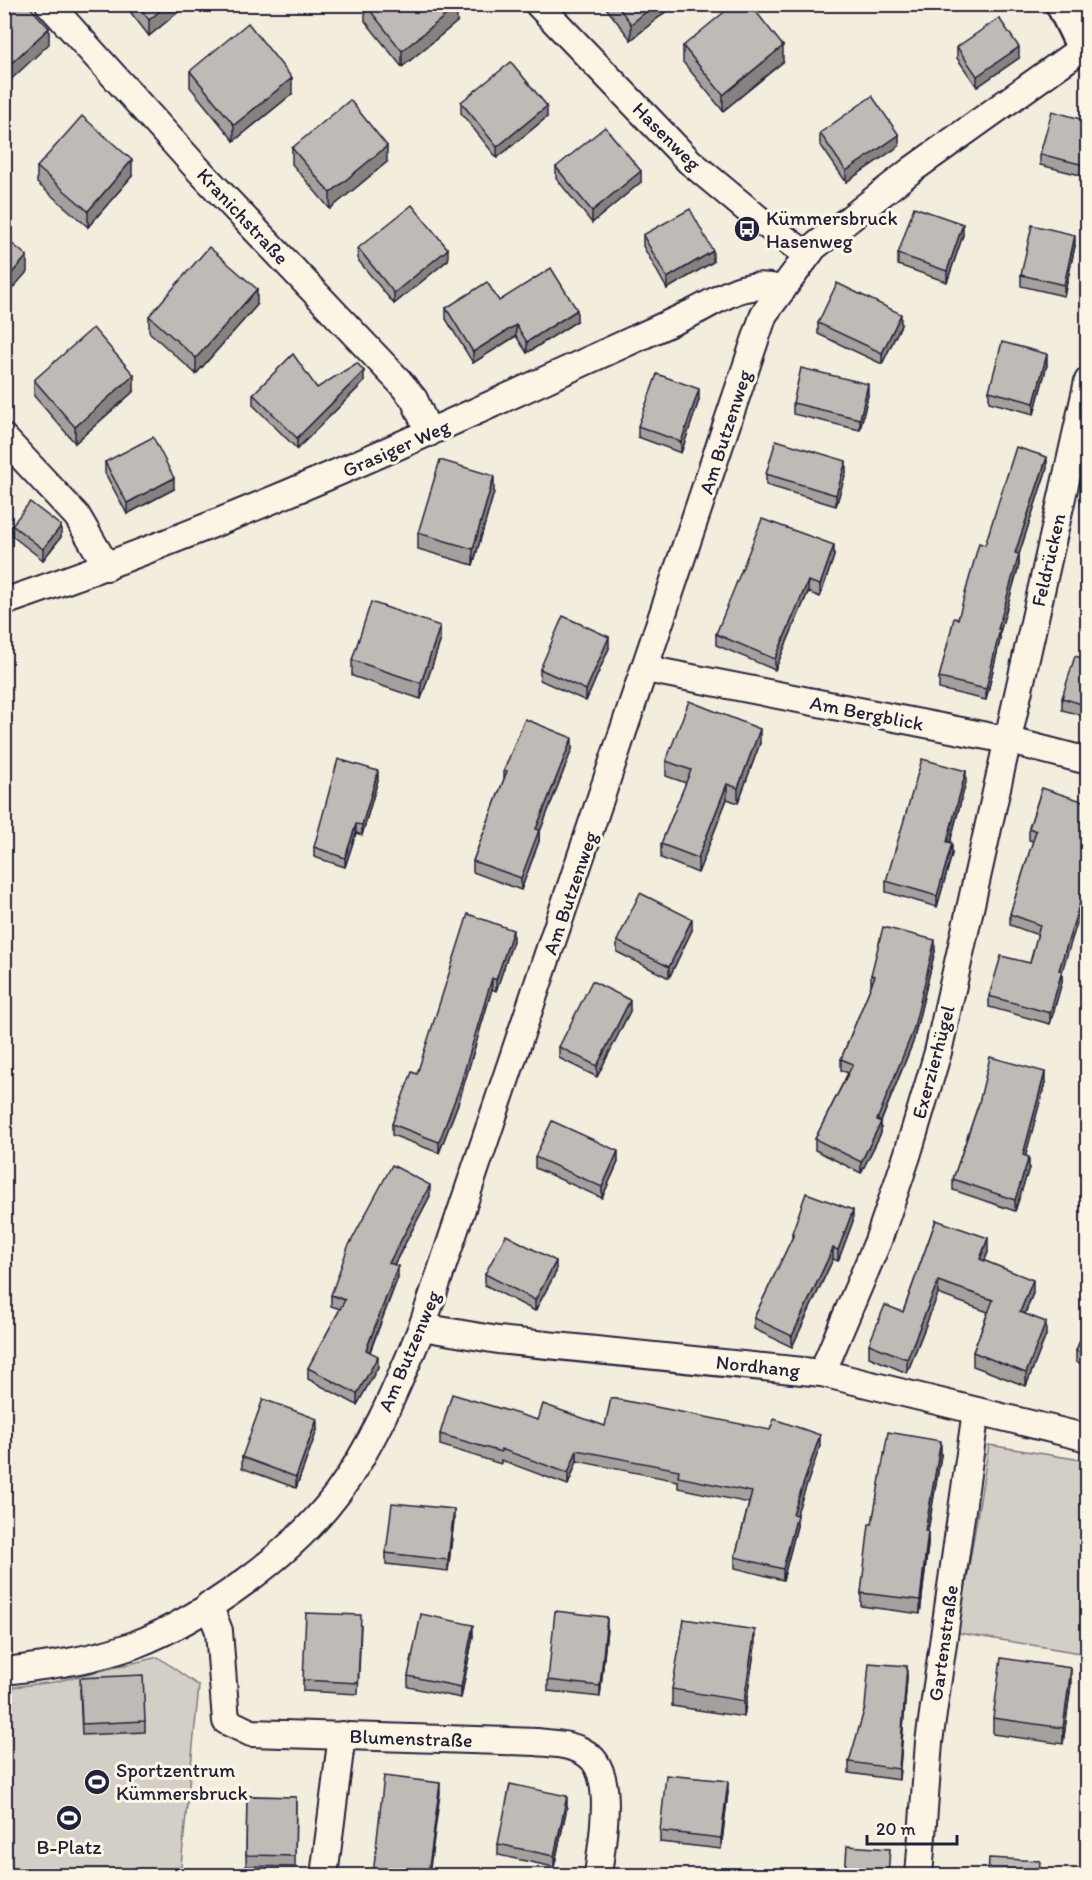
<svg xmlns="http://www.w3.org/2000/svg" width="1092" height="1880" viewBox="0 0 1092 1880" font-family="Itim,sans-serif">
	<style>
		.green { fill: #d4cfc6; stroke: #7b7880; stroke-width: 1.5 }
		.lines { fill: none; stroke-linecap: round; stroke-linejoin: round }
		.street-casing { stroke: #22223b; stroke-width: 30 }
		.secondary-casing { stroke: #22223b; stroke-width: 38 }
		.street { stroke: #fcf5e5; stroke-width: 26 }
		.secondary { stroke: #fcf5e5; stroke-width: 33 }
		.wall { fill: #a4a09d; stroke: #22223b; stroke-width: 1.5 }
		.shaded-wall { fill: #86827f; stroke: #22223b; stroke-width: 1.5 }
		.building { fill: #bfbab6; stroke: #22223b; stroke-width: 1.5 }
		.labels { text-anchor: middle; stroke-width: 6; stroke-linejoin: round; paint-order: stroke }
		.street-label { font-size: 20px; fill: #22223b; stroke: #fcf5e5 }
		.poi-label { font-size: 20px; fill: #22223b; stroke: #fcf5e5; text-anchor: start }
	</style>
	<rect width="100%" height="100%" fill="#f3edde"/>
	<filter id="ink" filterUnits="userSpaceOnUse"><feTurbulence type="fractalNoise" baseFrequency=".0167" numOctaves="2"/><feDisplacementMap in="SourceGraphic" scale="12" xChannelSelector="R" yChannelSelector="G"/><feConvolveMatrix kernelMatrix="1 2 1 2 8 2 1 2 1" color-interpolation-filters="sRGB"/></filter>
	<g filter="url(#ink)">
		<g class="green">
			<polygon points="989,1445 1087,1461 1087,1654 958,1633"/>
			<polygon points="158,1657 199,1686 180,1875 5,1875 4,1688 54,1682"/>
		</g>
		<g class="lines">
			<g class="street-casing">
				<g id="street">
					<polyline points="49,4 195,166 399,381 414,399 429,433"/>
					<polyline points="538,4 689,161 761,221 807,255"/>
					<polyline points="4,438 77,516 107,567"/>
					<path d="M 4,602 C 243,521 466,416 694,312 C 727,295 744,280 781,289"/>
					<polyline points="646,669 1007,740 1088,761"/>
					<polyline points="422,1327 498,1340 822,1373 1088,1438"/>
					<polyline points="822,1373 878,1241 907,1156 938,1052 1088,381"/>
					<path d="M 209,1605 L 219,1631 L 226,1721 L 251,1733 L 537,1742 C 554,1744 573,1744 587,1754 C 617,1774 601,1844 598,1876"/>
					<path d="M 4,1671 C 47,1666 93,1660 134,1645 C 204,1618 292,1554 337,1494 C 374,1444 398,1384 422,1327 L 764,314 L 814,247 L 913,169 L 1084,47 L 1088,48"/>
					<polyline points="324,1876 342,1735"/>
					<polyline points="919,1876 929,1742 976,1411"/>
				</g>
			</g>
			<g class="secondary-casing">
				<polyline id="secondary" points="1063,4 1084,47 1088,45"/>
			</g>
			<use href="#street" class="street"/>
			<use href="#secondary" class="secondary"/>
		</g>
		<g class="wall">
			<polygon points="124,4 188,4 149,36"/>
			<polygon points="365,4 457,22 402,67 365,21"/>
			<polygon points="603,4 675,4 631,40"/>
			<polygon points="683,46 783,62 723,111 683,62"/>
			<polygon points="957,47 1019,58 977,87 957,58"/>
			<polygon points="190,71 292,94 234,141 190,87"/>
			<polygon points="461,102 547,117 497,158 461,113"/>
			<polygon points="1088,121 1088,177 1040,165 1040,154"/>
			<polygon points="820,133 899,146 846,182 820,144"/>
			<polygon points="292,148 387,162 330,209 292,164"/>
			<polygon points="37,167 132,176 88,227 37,183"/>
			<polygon points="556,167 641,182 592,223 556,178"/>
			<polygon points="643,235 713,262 667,289 643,246"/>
			<polygon points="963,235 947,282 898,265 898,254"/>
			<polygon points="1075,246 1064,296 1021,286 1021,275"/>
			<polygon points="358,248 448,260 394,304 358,260"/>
			<polygon points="499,301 577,321 527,353 516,336 473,363 446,319 446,308"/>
			<polygon points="257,305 196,374 149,332 149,316"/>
			<polygon points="818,323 901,325 882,364 818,334"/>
			<polygon points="1047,365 1034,414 989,402 989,391"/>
			<polygon points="34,380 134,391 75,443 34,396"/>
			<polygon points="364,382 297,449 253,405 253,394 317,388"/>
			<polygon points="868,395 860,430 793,414 793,403"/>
			<polygon points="699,400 681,453 638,437 638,426"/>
			<polygon points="105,462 174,489 127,514 105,473"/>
			<polygon points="1047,468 1019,554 1019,565 1000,632 1000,640 986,700 939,689 939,678 958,619 985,545"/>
			<polygon points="846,472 836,506 766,485 766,474"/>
			<polygon points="494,492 473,565 418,549 418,533"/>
			<polygon points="12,525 61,537 43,560 12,536"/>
			<polygon points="834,556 820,597 808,592 775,670 716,645 716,634"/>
			<polygon points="440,642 421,699 352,676 352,660"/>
			<polygon points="609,648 586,701 540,680 540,669"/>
			<polygon points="1088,660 1088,717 1062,710 1062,698"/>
			<polygon points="760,743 738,803 727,799 698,873 661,858 661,844 686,783 666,776 666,761"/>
			<polygon points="572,749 539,834 539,841 521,890 473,872 473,861 504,779 504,770"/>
			<polygon points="378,780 362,835 356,833 345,867 314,857 314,847"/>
			<polygon points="966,782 950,843 952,854 937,907 886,892 886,881"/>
			<polygon points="1042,788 1062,971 1062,982 1050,1024 989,1007 989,996 1030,963 1038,935 1010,925 1010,914 1033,841 1029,840 1029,828"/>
			<polygon points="692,930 669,978 617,952 617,941"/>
			<polygon points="513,941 496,991 492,989 459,1101 439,1153 392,1135 392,1124 417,1074"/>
			<polygon points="935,951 913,1042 881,1122 881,1133 861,1173 815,1150 815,1139 848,1073 841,1070 841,1059 871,986 871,975"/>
			<polygon points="630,1011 597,1077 559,1058 559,1047"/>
			<polygon points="1045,1083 1025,1155 1029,1168 1015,1211 953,1190 953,1179 979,1103"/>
			<polygon points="535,1157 618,1162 602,1198 535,1168"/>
			<polygon points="430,1196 394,1265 398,1277 370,1352 378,1367 357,1405 308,1379 308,1368 340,1309 331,1306 331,1295"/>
			<polygon points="936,1220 988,1252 985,1260 1033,1293 1025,1314 1046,1335 1026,1386 973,1366 973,1352 988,1312 938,1294 907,1373 869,1357 869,1344 903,1312"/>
			<polygon points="853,1221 838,1261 833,1259 792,1347 754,1329 754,1318 792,1239 792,1233"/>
			<polygon points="556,1272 535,1311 485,1285 485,1274"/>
			<polygon points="1088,1320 1088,1366 1076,1362 1076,1351"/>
			<polygon points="538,1420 820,1446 796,1515 797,1526 783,1580 735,1568 735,1557 749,1503 678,1488 678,1481 577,1461 568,1485 501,1460 501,1464 440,1445 440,1434"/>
			<polygon points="317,1430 296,1488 242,1468 242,1457"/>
			<polygon points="941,1455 928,1531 928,1545 920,1614 861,1606 861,1593 872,1524"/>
			<polygon points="454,1520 448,1571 386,1564 386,1553"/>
			<polygon points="361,1626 358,1694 303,1691 303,1680"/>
			<polygon points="607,1628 600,1697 548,1691 548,1680"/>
			<polygon points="473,1636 461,1698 408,1687 408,1676"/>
			<polygon points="755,1646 744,1717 672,1706 672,1689"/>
			<polygon points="907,1677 899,1780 849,1773 849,1762"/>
			<polygon points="1071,1684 1063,1744 993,1734 993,1718"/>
			<polygon points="80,1689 145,1721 145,1732 82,1735"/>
			<polygon points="728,1792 721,1849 660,1842 660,1831"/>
			<polygon points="247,1796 296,1797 295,1867 246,1866"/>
			<polygon points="567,1807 554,1867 498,1855 498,1844"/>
		</g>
		<g class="shaded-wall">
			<polygon points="168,4 188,4 149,36 149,20"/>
			<polygon points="655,4 675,4 631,40 631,24"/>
			<polygon points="457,6 457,22 402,67 402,51"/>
			<polygon points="49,28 49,44 4,86 4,70"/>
			<polygon points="783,46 783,62 723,111 723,95"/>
			<polygon points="1019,47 1019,58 977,87 977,76"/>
			<polygon points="292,78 292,94 234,141 234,125"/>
			<polygon points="547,106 547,117 497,158 497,147"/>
			<polygon points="899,135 899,146 846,182 846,171"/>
			<polygon points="387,146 387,162 330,209 330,193"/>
			<polygon points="132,160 132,176 88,227 88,211"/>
			<polygon points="641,171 641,182 592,223 592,211"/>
			<polygon points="963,224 963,235 947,282 947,271"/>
			<polygon points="1075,235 1075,246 1064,296 1064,285"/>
			<polygon points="448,249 448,260 394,304 394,293"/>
			<polygon points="713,251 713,262 667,289 667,278"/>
			<polygon points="27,256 27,272 4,298 4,282"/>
			<polygon points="257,289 257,305 196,374 196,358"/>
			<polygon points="577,310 577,321 527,353 527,342"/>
			<polygon points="901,314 901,325 882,364 882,353"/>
			<polygon points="516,325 516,336 473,363 473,352"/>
			<polygon points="1047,354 1047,365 1034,414 1034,403"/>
			<polygon points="364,371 364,382 297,449 297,438"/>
			<polygon points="134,375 134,391 75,443 75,427"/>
			<polygon points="868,384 868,395 860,430 860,419"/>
			<polygon points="699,389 699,400 681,453 681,442"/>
			<polygon points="1047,457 1047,468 1019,554 1019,565 1000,632 1000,640 986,700 986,689 998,629 1015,553"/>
			<polygon points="846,461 846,472 836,506 836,495"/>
			<polygon points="494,476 494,492 473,565 473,549"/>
			<polygon points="174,478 174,489 127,514 127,503"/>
			<polygon points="61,526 61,537 43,560 43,549"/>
			<polygon points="834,545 834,556 820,597 820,585"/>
			<polygon points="808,581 808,592 775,670 775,659"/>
			<polygon points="440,626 440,642 421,699 421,683"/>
			<polygon points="609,637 609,648 586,701 586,690"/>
			<polygon points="760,729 760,743 738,803 738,788"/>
			<polygon points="572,738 572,749 539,834 539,841 521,890 521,878 536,829"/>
			<polygon points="378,771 378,780 362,835 362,825"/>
			<polygon points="966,771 966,782 947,853 947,842"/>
			<polygon points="727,784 727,799 698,873 698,858"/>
			<polygon points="356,824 356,833 345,867 345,858"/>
			<polygon points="952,843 952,854 937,907 937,896"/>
			<polygon points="1088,877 1088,888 1059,981 1059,970"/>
			<polygon points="692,919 692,930 669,978 669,967"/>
			<polygon points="513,930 513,941 496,991 496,980"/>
			<polygon points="935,940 935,951 913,1042 877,1131 877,1120"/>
			<polygon points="1062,971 1062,982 1050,1024 1050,1013"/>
			<polygon points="492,978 492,989 459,1101 439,1153 439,1142"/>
			<polygon points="630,1000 630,1011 597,1077 597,1066"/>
			<polygon points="1045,1072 1045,1083 1023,1166 1023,1155"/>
			<polygon points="881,1122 881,1133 861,1173 861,1162"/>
			<polygon points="618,1151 618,1162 602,1198 602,1187"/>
			<polygon points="1029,1157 1029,1168 1015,1211 1015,1200"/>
			<polygon points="430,1185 430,1196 389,1274 389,1263"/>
			<polygon points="853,1210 853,1221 838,1261 838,1250"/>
			<polygon points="988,1238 988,1252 980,1272 980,1259"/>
			<polygon points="833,1248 833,1259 792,1347 792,1336"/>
			<polygon points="556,1261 556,1272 535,1311 535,1300"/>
			<polygon points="398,1266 398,1277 366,1361 366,1350"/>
			<polygon points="1033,1280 1033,1293 1020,1325 1020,1312"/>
			<polygon points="938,1281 938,1294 907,1373 907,1359"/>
			<polygon points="1046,1322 1046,1335 1026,1386 1026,1373"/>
			<polygon points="378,1356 378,1367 357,1405 357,1394"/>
			<polygon points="317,1419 317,1430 296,1488 296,1477"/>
			<polygon points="820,1435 820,1446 793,1525 793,1514"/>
			<polygon points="941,1441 941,1455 925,1545 925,1531"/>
			<polygon points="577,1450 577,1461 568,1485 568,1473"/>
			<polygon points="454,1509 454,1520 448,1571 448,1560"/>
			<polygon points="797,1515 797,1526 783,1580 783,1569"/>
			<polygon points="928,1531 928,1545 920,1614 920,1600"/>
			<polygon points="607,1617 607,1628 600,1697 600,1686"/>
			<polygon points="473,1625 473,1636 461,1698 461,1687"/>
			<polygon points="755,1630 755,1646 744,1717 744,1701"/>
			<polygon points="907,1666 907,1677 899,1780 899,1769"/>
			<polygon points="1071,1668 1071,1684 1063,1744 1063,1728"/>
			<polygon points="728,1781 728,1792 721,1849 721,1838"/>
			<polygon points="440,1783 440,1794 429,1875 428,1875"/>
			<polygon points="567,1796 567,1807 554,1867 554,1856"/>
		</g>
		<g class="building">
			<polygon points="4,4 27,4 49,28 4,70"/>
			<polygon points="137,4 168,4 149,20"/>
			<polygon points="365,4 456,4 457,6 402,51"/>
			<polygon points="616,4 655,4 631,24"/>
			<polygon points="734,4 750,4 783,46 723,95 683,46"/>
			<polygon points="999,18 1019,47 977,76 957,47"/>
			<polygon points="248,23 292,78 234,125 190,71"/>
			<polygon points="511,62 547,106 497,147 461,102"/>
			<polygon points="872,96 899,135 846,171 820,133"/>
			<polygon points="350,100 387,146 330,193 292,148"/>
			<polygon points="1052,111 1088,121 1088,166 1040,154"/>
			<polygon points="82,116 132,160 88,211 37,167"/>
			<polygon points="605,127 641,171 592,211 556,167"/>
			<polygon points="412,205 448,249 394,293 358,248"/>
			<polygon points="914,207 963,224 947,271 898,254"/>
			<polygon points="690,209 713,251 667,278 643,235"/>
			<polygon points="1032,225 1075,235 1064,285 1021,275"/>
			<polygon points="4,237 27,256 4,282"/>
			<polygon points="209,247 257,289 196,358 149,316"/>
			<polygon points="551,268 577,310 527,342 516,325 473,352 446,308 487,282 499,301"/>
			<polygon points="837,283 901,314 882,353 818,323"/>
			<polygon points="93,328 134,375 75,427 34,380"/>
			<polygon points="1002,342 1047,354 1034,403 989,391"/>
			<polygon points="293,354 317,388 357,363 364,371 297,438 253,394"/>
			<polygon points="801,368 868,384 860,419 793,403"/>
			<polygon points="657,374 699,389 681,442 638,426"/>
			<polygon points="153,437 174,478 127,503 105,462"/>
			<polygon points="776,440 846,461 836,495 766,474"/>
			<polygon points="1016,447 1047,457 1015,553 1019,554 998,629 1000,629 986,689 939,678 954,618 958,619 979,543 985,545"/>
			<polygon points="440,460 494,476 473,549 418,533"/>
			<polygon points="30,502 61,526 43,549 12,525"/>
			<polygon points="762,519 834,545 820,585 808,581 775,659 716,634"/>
			<polygon points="371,602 440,626 421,683 352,660"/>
			<polygon points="563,616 609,637 586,690 540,669"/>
			<polygon points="1075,656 1088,660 1088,706 1062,698"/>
			<polygon points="689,701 760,729 738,788 727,784 698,858 661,844 691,770 666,761"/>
			<polygon points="525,719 572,738 536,829 539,830 521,878 473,861 507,771 504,770"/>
			<polygon points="338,759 378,771 362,825 356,824 345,858 314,847"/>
			<polygon points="922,759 966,771 947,842 952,843 937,896 886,881"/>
			<polygon points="1042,788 1088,803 1088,877 1059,970 1062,971 1050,1013 989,996 1001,956 1030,963 1040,925 1010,914 1036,831 1029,828"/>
			<polygon points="640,893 692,919 669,967 617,941"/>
			<polygon points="468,914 513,930 496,980 492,978 459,1089 439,1142 392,1124 412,1072 417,1074"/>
			<polygon points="883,927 935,940 913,1031 877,1120 881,1122 861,1162 815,1139 853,1064 841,1059 875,976 871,975"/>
			<polygon points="592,981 630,1000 597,1066 559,1047"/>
			<polygon points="990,1057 1045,1072 1023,1155 1029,1157 1015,1200 953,1179 979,1103"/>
			<polygon points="552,1121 618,1151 602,1187 535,1157"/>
			<polygon points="392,1165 430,1185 389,1263 398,1266 366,1350 378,1356 357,1394 308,1368 345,1300 331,1295 348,1247"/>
			<polygon points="806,1193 853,1210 838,1250 833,1248 792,1336 754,1318 794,1234 792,1233"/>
			<polygon points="936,1220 988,1238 980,1259 1033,1280 1020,1312 1046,1322 1026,1373 973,1352 993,1300 938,1281 907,1359 869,1344 885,1305 903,1312"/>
			<polygon points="506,1235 556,1261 535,1300 485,1274"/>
			<polygon points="1088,1320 1088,1355 1076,1351"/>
			<polygon points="452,1394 538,1420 543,1404 605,1426 611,1398 770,1430 774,1419 820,1435 793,1514 797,1515 783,1569 735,1557 752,1492 678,1477 679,1470 577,1450 568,1473 501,1449 501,1452 440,1434"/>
			<polygon points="263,1399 317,1419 296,1477 242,1457"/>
			<polygon points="888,1432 941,1441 925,1531 928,1531 920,1600 861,1593 869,1524 872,1524"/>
			<polygon points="392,1503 454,1509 448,1560 386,1553"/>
			<polygon points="555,1611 607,1617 600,1686 548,1680"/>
			<polygon points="306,1613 361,1615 358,1683 303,1680"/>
			<polygon points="421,1614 473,1625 461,1687 408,1676"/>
			<polygon points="684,1619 755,1630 744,1701 672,1689"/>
			<polygon points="1001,1658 1071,1668 1063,1728 993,1718"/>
			<polygon points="869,1663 907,1666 899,1769 849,1762 865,1707"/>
			<polygon points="143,1675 145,1721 82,1724 80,1678"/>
			<polygon points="666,1775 728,1781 721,1838 660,1831"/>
			<polygon points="384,1776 440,1783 428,1875 373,1875"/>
			<polygon points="510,1784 567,1796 554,1856 498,1844"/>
			<polygon points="247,1796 296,1797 295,1856 246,1855"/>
			<polygon points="847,1846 890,1849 888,1875 845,1875"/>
			<polygon points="989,1858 1040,1861 1039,1875 988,1875"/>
		</g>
	</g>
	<defs>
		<g id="bus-disc" transform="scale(1.35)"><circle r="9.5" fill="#22223b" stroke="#fcf5e5"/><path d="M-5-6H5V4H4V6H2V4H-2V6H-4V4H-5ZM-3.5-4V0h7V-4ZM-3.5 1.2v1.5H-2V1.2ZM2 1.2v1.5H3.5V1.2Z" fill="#fff"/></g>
		<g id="stadium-disc" transform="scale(1.35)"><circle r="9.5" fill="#22223b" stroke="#fcf5e5"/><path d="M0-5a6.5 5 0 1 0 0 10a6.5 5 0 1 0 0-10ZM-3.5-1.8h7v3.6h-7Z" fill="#fff"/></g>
	</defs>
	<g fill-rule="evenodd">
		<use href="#bus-disc" x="747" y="229"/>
		<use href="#stadium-disc" x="97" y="1782"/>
		<use href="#stadium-disc" x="69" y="1818"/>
	</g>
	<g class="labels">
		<g class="street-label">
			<text transform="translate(667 136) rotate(45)" y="7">Hasenweg</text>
			<text transform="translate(243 216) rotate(47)" y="7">Kranichstraße</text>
			<text transform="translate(725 432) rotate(-72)" y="7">Am Butzenweg</text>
			<text transform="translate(396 448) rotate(-24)" y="7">Grasiger Weg</text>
			<text transform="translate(1048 560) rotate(-77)" y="7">Feldrücken</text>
			<text transform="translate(867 713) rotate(11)" y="7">Am Bergblick</text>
			<text transform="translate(570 893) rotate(-71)" y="7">Am Butzenweg</text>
			<text transform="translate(933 1062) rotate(-75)" y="7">Exerzierhügel</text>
			<text transform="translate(409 1351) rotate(-67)" y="7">Am Butzenweg</text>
			<text transform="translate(758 1366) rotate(6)" y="7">Nordhang</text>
			<text transform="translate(943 1643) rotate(-82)" y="7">Gartenstraße</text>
			<text transform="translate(411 1738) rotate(2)" y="7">Blumenstraße</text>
		</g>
		<g class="poi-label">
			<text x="766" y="225">Kümmersbruck<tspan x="766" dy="23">Hasenweg</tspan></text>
			<text x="116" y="1777">Sportzentrum<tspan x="116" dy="23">Kümmersbruck</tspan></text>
			<text x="69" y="1854" text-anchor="middle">B-Platz</text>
		</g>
	</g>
	<rect width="1092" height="1880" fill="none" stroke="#fcf5e5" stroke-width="24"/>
	<rect x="12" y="12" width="1068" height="1856" fill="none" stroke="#22223b" stroke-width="2" filter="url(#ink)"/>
	<path d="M867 1835v9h90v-9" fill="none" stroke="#22223b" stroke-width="3"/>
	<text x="876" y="1835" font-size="18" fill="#22223b" stroke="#fcf5e5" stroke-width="4.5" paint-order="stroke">20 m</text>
</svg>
